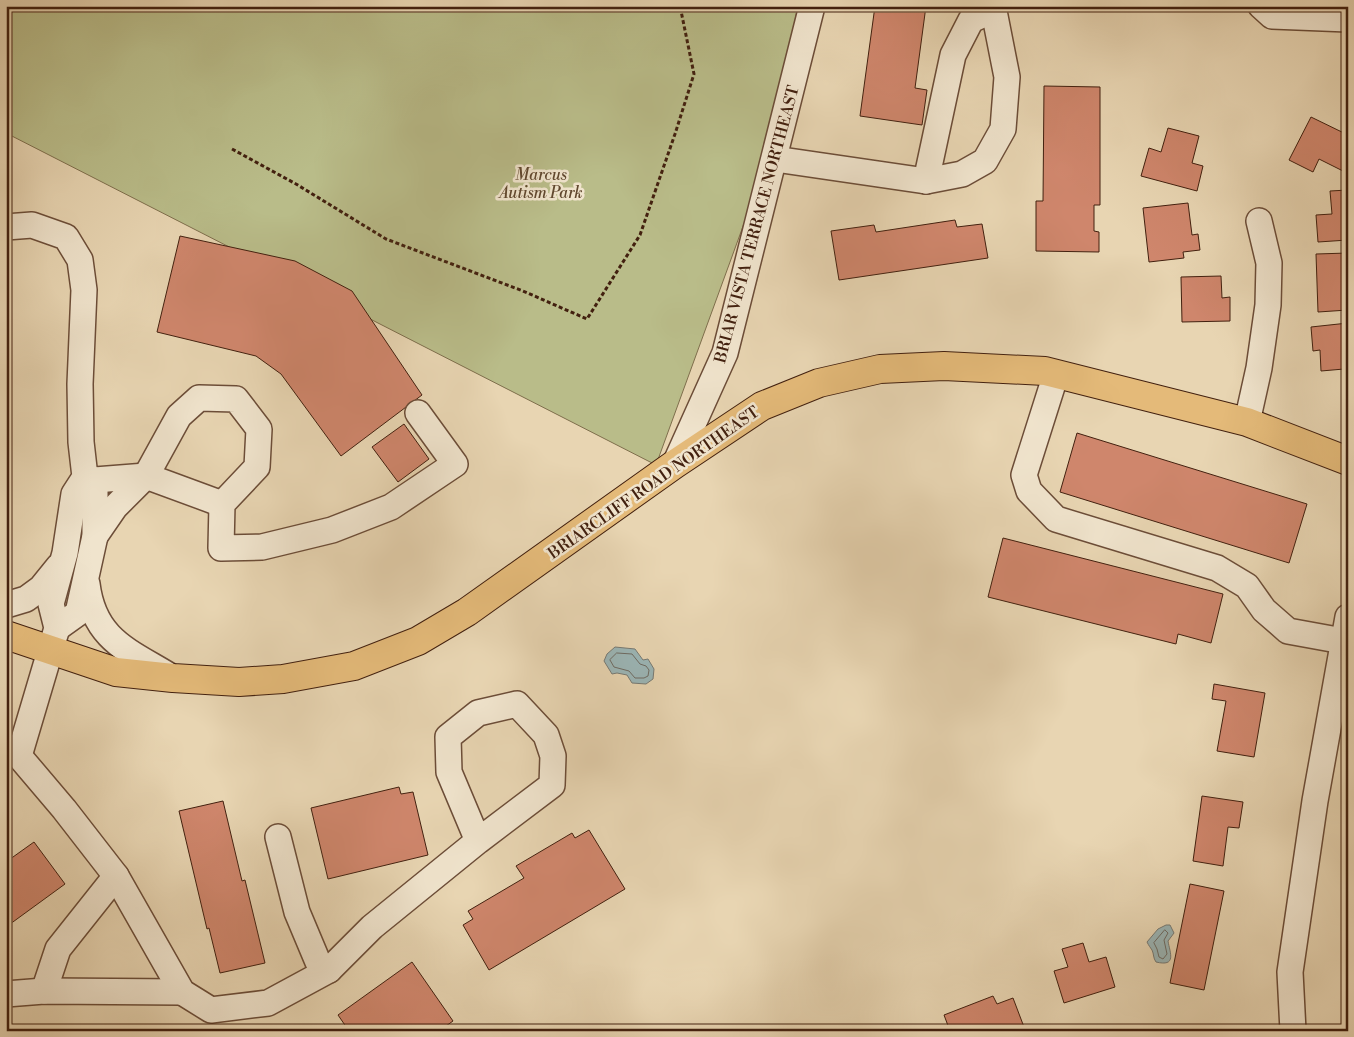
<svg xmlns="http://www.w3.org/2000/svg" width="1354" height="1037" viewBox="0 0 1354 1037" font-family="'Libre Bodoni',serif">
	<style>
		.green { fill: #b9bc89; stroke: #7e6e4c }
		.water { fill: #9bb6b7; stroke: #777a74 }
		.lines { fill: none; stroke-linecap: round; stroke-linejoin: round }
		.shore { stroke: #6e6b63; stroke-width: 1 }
		.building { fill: #cf866c; stroke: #42200f }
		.minor-casing { stroke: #6c4d38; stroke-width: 28 }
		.major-casing { stroke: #42200f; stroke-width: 30 }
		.path { stroke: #42200f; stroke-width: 3; stroke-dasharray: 4 2.5; stroke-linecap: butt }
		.minor { stroke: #f0e4cd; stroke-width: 25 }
		.major { stroke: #e4ba79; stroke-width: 28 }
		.labels { text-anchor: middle; stroke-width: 5; stroke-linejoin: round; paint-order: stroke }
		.park-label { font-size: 16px; font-style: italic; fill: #60472e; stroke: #f0e4cd }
		.street-label { font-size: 16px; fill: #42200f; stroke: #f0e4cd }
	</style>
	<rect width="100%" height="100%" fill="#e8d5b2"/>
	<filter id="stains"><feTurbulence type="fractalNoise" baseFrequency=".004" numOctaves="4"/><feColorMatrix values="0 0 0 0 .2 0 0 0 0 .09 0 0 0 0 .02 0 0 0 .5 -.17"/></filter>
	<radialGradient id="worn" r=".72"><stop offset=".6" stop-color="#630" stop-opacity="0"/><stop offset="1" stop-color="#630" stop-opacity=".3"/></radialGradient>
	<polygon class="green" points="6,6 798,6 765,166 656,465 6,133"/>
	<g class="water">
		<polygon points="615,647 635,649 643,660 648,659 654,669 653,679 646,684 632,683 627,675 617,673 612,674 604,661 607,654"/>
		<path d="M 1166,925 L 1170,925 L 1174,933 L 1168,941 C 1170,953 1177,967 1156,962 C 1153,958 1154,954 1152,950 C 1150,947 1149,946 1147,942 L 1158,929 Z"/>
	</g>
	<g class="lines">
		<g class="shore">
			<polygon points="617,653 632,654 640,664 646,666 649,670 648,676 644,678 635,678 629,671 614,667 610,660"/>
			<polygon points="1165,930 1168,933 1164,940 1167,954 1163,959 1159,957 1157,949 1154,943"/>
		</g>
	</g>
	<g class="building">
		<polygon points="875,6 926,6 915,88 927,90 922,125 860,116"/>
		<polygon points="1044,86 1100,87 1100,205 1094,205 1094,231 1099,232 1099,252 1036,251 1036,201 1043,201"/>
		<polygon points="1311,117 1348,135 1348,162 1343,171 1319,159 1313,172 1289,160"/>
		<polygon points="1168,128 1199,136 1192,163 1203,166 1197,191 1141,176 1149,148 1161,152"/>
		<polygon points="1348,190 1348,240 1318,242 1316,215 1332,214 1330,191"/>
		<polygon points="1188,203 1192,235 1198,234 1200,250 1183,252 1184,258 1149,262 1143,208"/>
		<polygon points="955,220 957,227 982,224 988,258 839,280 831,231 874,225 876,232"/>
		<polygon points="180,236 295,261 352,291 422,395 341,456 281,374 256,356 157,332"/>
		<polygon points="1348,253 1348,310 1318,312 1316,254"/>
		<polygon points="1221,276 1222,298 1230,297 1230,321 1182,322 1181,277"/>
		<polygon points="1348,323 1348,378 1345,378 1344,369 1321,371 1320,350 1313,351 1311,327"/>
		<polygon points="404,424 429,459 398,482 372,447"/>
		<polygon points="1077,433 1307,504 1289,563 1060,492"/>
		<polygon points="1003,538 1223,594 1211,643 1178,634 1176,644 988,597"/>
		<polygon points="1214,684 1265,693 1254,757 1217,751 1226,701 1212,699"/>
		<polygon points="399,787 401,794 413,792 428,855 328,879 311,808"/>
		<polygon points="1202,796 1243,802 1239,828 1228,827 1223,866 1193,861"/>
		<polygon points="223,801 242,881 245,880 265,963 220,973 209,928 207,929 179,811"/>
		<polygon points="589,830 625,889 489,970 463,925 473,919 468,911 524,878 516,866 572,833 575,838"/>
		<polygon points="34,842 65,884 6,927 6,862"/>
		<polygon points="1190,884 1224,891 1204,990 1170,983"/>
		<polygon points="1083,943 1089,962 1106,957 1115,987 1064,1003 1054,971 1068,967 1062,949"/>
		<polygon points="412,962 453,1021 439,1031 349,1031 338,1015"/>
		<polygon points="993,996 997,1004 1013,998 1024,1027 1015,1031 950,1031 944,1015"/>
	</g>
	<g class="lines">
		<g class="minor-casing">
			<g id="minor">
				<polyline points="1261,6 1272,16 1348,19"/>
				<polyline points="775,159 926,181 962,174 985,161 1003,129 1007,77 993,6"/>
				<polyline points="926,181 953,55 971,20 993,10"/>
				<polyline points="6,227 32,225 66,237 80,260 84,290 80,384 81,442 85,477 74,494 65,553 51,604 57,628 19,756"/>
				<polyline points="1056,374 1024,475 1029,491 1056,519 1217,568 1247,586 1264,610 1288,631 1343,641"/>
				<polyline points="1247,422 1259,368 1268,305 1269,263 1259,221"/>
				<polyline points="675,464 725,353 812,6"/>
				<polyline points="95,480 146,476 222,504"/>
				<polyline points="95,536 115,507 146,476 179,416 199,398 236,399 259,429 257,467 222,504 221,548 262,547 332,530 391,507 455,464 418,413"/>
				<path d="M 87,584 C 94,641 130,651 173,678"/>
				<polyline points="6,605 26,599 41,588 58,567"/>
				<polyline points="57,628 78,613 95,536 95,480 85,477"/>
				<polyline points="6,750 19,756 64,809 116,876 182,992 211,1010 268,1003 329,970 372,927 478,841 552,785 553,756 546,735 517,704 478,713 448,737 449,772 478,841"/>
				<polyline points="278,837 297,912 318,962 329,970"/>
				<polyline points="44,991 58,949 116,876"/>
				<polyline points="6,994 44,991 182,992"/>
				<polyline points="1293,1031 1290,972 1315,801 1348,617"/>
			</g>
		</g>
		<g class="major-casing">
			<polyline id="major" points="6,635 116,672 173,678 239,682 283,679 354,666 418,641 467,612 675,464 762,406 819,383 880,369 944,366 1045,371 1247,422 1348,461"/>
		</g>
		<polyline class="path" points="232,149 296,184 386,239 523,291 587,319 640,235 675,134 694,74 680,6"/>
		<use href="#minor" class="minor"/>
		<use href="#major" class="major"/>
	</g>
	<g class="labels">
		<g class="park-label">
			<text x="541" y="180">Marcus<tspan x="541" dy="18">Autism Park</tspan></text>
		</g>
		<g class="street-label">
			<text transform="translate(756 224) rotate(-75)" y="6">BRIAR VISTA TERRACE NORTHEAST</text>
			<text transform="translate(653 482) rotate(-35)" y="6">BRIARCLIFF ROAD NORTHEAST</text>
		</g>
	</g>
	<rect width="1354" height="1037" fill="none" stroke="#e8d5b2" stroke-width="25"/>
	<rect x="8" y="8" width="1339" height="1022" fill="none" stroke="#42200f" stroke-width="2.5"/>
	<rect x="12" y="12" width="1329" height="1012" fill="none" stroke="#42200f"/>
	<rect width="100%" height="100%" filter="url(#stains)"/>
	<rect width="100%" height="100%" fill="url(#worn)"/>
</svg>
